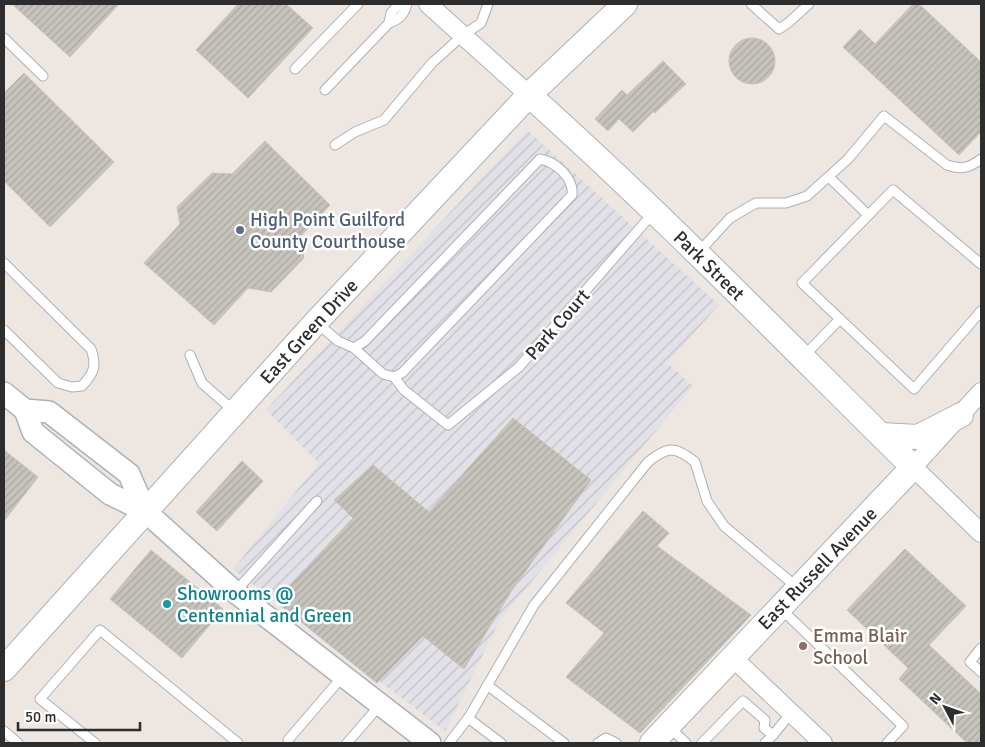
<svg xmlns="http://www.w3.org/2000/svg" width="985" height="747" viewBox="0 0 985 747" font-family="Signika,sans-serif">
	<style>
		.industrial { fill: url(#industrial-furrows) }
		.building { fill: url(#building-hatch); stroke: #c9c2ba }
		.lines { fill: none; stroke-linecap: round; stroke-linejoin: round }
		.service-casing { stroke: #adb1b8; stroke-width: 11 }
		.minor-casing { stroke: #adb1b8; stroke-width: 20 }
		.tertiary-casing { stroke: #adb1b8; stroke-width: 24 }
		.secondary-casing { stroke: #adb1b8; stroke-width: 26 }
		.service { stroke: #fff; stroke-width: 9 }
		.minor { stroke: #fff; stroke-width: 18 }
		.tertiary { stroke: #fff; stroke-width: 21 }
		.secondary { stroke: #fff; stroke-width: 24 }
		.service-dot { fill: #5c6f8a; stroke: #fff; stroke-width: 2 }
		.culture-dot { fill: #0f9aa8; stroke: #fff; stroke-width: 2 }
		.education-dot { fill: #8d6e63; stroke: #fff; stroke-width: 2 }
		.labels { text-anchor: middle; stroke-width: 5; stroke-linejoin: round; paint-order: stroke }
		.service-label { font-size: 19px; fill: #4e5e75; stroke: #fff; text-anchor: start }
		.street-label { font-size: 19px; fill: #2d2d2d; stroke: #fff }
		.culture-label { font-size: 19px; fill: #0d838f; stroke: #fff; text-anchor: start }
		.education-label { font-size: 19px; fill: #785e54; stroke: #fff; text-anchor: start }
	</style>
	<defs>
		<pattern id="industrial-furrows" width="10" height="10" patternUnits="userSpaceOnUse" patternTransform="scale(1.25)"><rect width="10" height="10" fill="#e2e1e7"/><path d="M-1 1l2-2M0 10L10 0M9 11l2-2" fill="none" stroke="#c2c1c6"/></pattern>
		<pattern id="building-hatch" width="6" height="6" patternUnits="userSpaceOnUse" patternTransform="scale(1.25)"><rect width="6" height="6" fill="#c6c2bc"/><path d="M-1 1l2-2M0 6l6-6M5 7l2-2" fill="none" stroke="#aaa7a2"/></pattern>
	</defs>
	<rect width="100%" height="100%" fill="#ede6e1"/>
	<polygon class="industrial" points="527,130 719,305 667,363 693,386 500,620 445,731 233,569 319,463 266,410"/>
	<g class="building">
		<polygon points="12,4 119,4 70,57"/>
		<polygon points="238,4 286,4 313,28 248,98 196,50"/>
		<polygon points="913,4 919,4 981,62 981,132 959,155 843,47 860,29 875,44"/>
		<circle cx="752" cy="61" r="23"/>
		<polygon points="663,61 686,84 655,113 654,111 633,132 619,119 608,131 595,119 622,90 627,95"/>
		<polygon points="24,73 114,162 50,227 4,181 4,93"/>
		<polygon points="265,141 330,205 300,237 304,258 271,292 248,288 214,325 144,263 180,224 177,207 212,173 232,174"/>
		<polygon points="513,418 591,480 512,590 464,669 423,636 377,683 275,601 353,518 334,500 373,465 429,512"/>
		<polygon points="4,450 38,477 4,521"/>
		<polygon points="242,461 263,481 217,531 196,512"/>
		<polygon points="643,511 669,533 657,546 751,615 640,733 566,677 604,633 566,603"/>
		<polygon points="905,549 966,606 929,645 981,694 981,743 967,743 899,679 908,668 847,610"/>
		<polygon points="151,550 223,609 182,658 110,599"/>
	</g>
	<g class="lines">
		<g class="service-casing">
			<g id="service">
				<polyline points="751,4 779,29 788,23 809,4"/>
				<path d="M 406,5 L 399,4 L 391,13 L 389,23 C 401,19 404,14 407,4"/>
				<polyline points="4,38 43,76"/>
				<polyline points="295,69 358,4"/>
				<polyline points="325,90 389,23"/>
				<polyline points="335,145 355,132 384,120 432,63 462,36 481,23 488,4"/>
				<polyline points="829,177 868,215"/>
				<path d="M 698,253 L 730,218 L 756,203 L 786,203 L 807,196 L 848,159 L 884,116 L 947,165 C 962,170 969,168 981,159"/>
				<path d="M 4,263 L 91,349 C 97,366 94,373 82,386 L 72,387 L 58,383 L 4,330"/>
				<polyline points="981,264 893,190 802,283 914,389 981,311"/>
				<path d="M 316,322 L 338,341 L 354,348 L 383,374 L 394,377 L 402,373 L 572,195 C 574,178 556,162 540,159 L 365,341 L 354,348"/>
				<polyline points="190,355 202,383 234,411"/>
				<polyline points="803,357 840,319"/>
				<polyline points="394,377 404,390 448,425 519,367 654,212"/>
				<polyline points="235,592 317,501"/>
				<polyline points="780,608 903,726 887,743"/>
				<polyline points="981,648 970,662 981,672"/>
				<polyline points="487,685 564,743"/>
				<polyline points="468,718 501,743"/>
				<polyline points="668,726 686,743"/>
				<polyline points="4,731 18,743"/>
				<polyline points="773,735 791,713"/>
				<polyline points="288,740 343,676"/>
				<polyline points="95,743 40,699 100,630 238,743"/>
				<polyline points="347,743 380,705"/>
				<path d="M 449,743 L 469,717 L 534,605 L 648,462 C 668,446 675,446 695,462 L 707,501 L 724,526 L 798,588"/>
				<polyline points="598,743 606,738 616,743"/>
				<polyline points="702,743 743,701 765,720 764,728 773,735 765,743"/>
			</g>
		</g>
		<g class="minor-casing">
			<g id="minor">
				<polyline points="428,4 529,95"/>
				<polyline points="981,392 913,467 981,533"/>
				<polyline points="732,657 823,743"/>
			</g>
		</g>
		<g class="tertiary-casing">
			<g id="tertiary">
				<polyline points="4,393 25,410 49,412 129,474 145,511"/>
				<polyline points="25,410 33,432 110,494 145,511 235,592 430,743"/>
			</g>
		</g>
		<g class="secondary-casing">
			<g id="secondary">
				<path id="s1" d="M 529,95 C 662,214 786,342 913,467 L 652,743"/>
				<polyline points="881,435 918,437 961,415"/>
				<path id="s2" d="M 4,669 L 316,322 L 529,95 L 625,4"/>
			</g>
		</g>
		<use href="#service" class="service"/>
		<use href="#minor" class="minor"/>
		<use href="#tertiary" class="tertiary"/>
		<use href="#secondary" class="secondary"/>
	</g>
	<circle class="service-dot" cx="240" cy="230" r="5"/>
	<circle class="culture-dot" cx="167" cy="604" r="5"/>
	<circle class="education-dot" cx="803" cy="646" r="5"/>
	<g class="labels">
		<g class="service-label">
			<text x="250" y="226">High Point Guilford<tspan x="250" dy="22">County Courthouse</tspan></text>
		</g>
		<g class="street-label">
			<text dy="7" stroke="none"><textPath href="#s1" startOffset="248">Park Street</textPath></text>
			<text transform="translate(557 324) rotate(-49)" y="7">Park Court</text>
			<text dy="7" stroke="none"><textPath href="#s2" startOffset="455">East Green Drive</textPath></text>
			<text transform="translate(817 568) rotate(-46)" y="7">East Russell Avenue</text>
		</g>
		<g class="culture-label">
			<text x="177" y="600">Showrooms @<tspan x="177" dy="22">Centennial and Green</tspan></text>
		</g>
		<g class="education-label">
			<text x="813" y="642">Emma Blair<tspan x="813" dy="22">School</tspan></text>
		</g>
	</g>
	<rect width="985" height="747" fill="none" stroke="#2d2d2d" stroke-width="10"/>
	<g transform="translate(945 707) rotate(311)" stroke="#ffffff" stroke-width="4" paint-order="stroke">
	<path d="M0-4L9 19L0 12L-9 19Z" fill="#2d2d2d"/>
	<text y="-8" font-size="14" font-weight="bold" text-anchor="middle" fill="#2d2d2d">N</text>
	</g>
	<path d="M18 722v8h122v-8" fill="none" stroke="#2d2d2d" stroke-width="2.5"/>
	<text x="25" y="722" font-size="15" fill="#2d2d2d" stroke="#ffffff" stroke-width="4" paint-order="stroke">50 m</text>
</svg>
